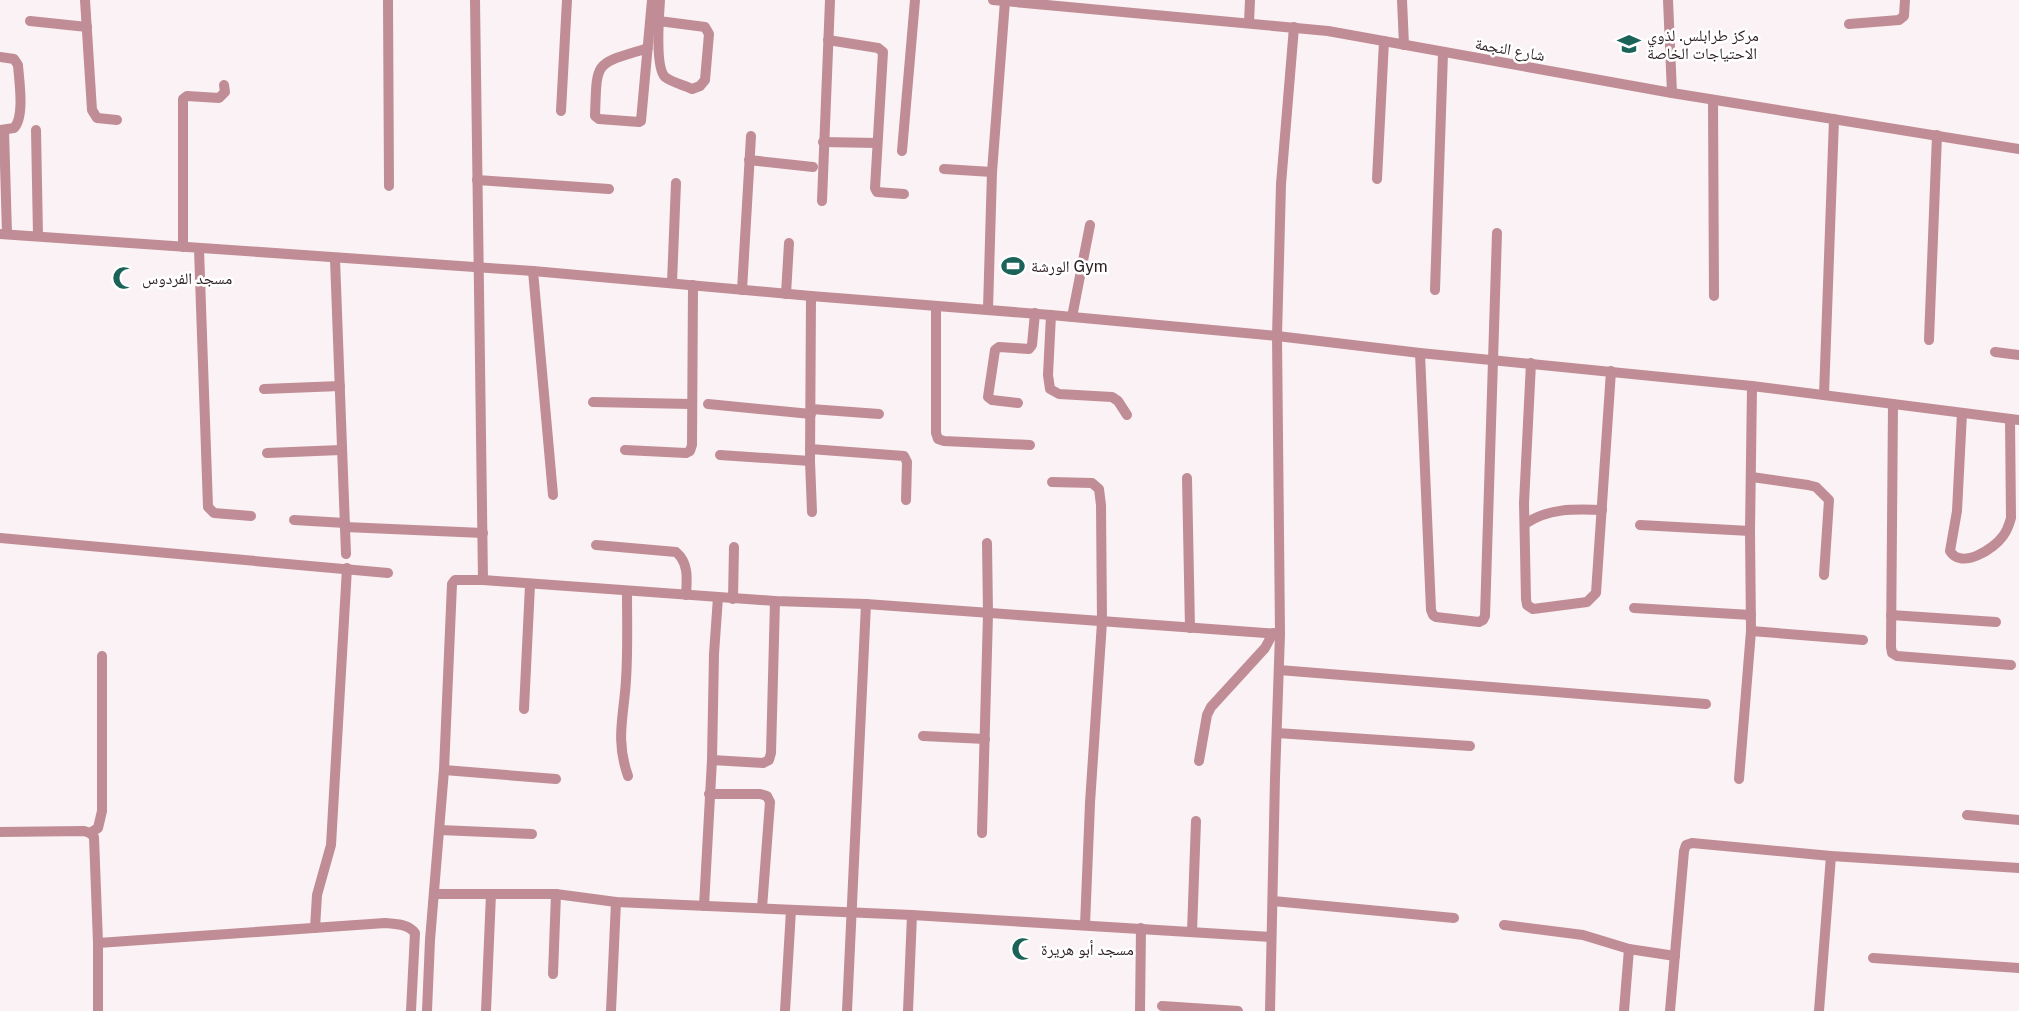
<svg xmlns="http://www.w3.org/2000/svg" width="2019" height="1011" viewBox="0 0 2019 1011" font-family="'Public Sans','Noto Naskh Arabic',sans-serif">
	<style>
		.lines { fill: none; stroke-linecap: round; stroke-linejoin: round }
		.minor { stroke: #c08d96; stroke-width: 10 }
		.labels { text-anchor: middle; stroke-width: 5; stroke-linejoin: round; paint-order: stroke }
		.poi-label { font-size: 16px; fill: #302224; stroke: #fff; text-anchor: start }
		.street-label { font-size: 16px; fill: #302224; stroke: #fff }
	</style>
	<rect width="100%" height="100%" fill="#faf2f4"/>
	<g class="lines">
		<g class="minor">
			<polyline points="85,0 92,110 97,118 117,120"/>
			<polyline points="388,0 389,186"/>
			<polyline points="475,0 483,580"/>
			<polyline points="993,0 1328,31 1672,93 2019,149"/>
			<polyline points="1402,0 1404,45"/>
			<polyline points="1668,0 1672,93"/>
			<polyline points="30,21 87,27"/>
			<path d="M 659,21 L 705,27 L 709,34 L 705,80 L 700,86 L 692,89 C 684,85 671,82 665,77 C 655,67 659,15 660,0"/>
			<polyline points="1249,23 1250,0"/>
			<polyline points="1849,24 1899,20 1904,16 1905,0"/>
			<polyline points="828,40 878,48 883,52 875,188 877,192 904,194"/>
			<path d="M 648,48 C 594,65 597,59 595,116 L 599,119 L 639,122 L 641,121 L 652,0"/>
			<path d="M 0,57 L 14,59 L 18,65 C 19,80 25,117 14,128 L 0,130"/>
			<polyline points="1713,100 1714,296"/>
			<polyline points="561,111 567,0"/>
			<polyline points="4,130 7,234"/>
			<polyline points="36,130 38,236"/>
			<polyline points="823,142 877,143"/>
			<polyline points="902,151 915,0"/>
			<polyline points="749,160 813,167"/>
			<polyline points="944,169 992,172"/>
			<polyline points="1377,179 1384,41"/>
			<polyline points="477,180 609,189"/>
			<polyline points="822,201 830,0"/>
			<polyline points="0,234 533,271 811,296 1051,315 1277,336 1420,353 1752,386 2019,420"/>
			<polyline points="183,247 183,99 187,96 219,98 225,92 224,85"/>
			<polyline points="199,249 208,507 214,513 251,516"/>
			<polyline points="335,259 346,554"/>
			<polyline points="533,271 553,495"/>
			<polyline points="672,283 676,183"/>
			<polyline points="742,290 751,136"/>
			<polyline points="1435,290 1443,53"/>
			<polyline points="786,294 789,243"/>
			<polyline points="811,296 810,461 812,512"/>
			<polyline points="936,306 936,433 938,439 944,441 1030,445"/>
			<polyline points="988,309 992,172 1005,1"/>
			<polyline points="1051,315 1048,375 1050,389 1059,394 1112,397 1118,401 1127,415"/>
			<polyline points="1072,317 1090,225"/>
			<polyline points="1929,340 1937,135"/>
			<polyline points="1995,352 2019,355"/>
			<polyline points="1420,353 1431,610 1433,615 1436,617 1479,622 1483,620 1485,616 1497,233"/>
			<polyline points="1531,363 1524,503 1526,599 1527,605 1533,609 1587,602 1596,593 1611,371"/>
			<polyline points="264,389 340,386"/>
			<polyline points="1824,395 1834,119"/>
			<polyline points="593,402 691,404"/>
			<polyline points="1018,403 992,400 988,397 995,350 999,347 1029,349 1032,345 1035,313"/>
			<polyline points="708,404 811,414"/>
			<polyline points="1893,404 1891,647 1892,653 1897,656 2011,665"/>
			<polyline points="811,409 879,414"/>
			<path d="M 1962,413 L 1957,511 L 1950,551 C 1961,570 1994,549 2003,536 C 2007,531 2009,525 2011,518 L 2010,419"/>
			<polyline points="810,449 904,456 907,462 906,500"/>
			<polyline points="625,450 686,453 690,451 692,445 693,285"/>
			<polyline points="267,453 341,450"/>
			<polyline points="720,455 810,461"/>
			<polyline points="1752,477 1808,485 1816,487 1829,500 1824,575"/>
			<polyline points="1187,478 1190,628"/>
			<polyline points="1052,482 1092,483 1099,489 1101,505 1102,622 1090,803 1085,925"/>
			<polyline points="294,520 345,523"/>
			<path d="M 1525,524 C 1548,508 1574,509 1602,510"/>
			<polyline points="1640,525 1750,531"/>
			<polyline points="345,527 483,533"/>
			<polyline points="0,538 388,573"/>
			<path d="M 596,545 L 676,552 C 689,563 687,579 686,595"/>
			<path d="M 627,591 C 627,621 628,650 626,680 C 624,716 615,739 628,776"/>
			<polyline points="733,599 734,547"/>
			<polyline points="1634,608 1751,615"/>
			<polyline points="1891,615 1996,622"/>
			<polyline points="1751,631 1863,640"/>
			<polyline points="1279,670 1706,704"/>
			<polyline points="524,709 530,585"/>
			<polyline points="1277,733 1470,746"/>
			<polyline points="923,736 985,739"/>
			<polyline points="712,760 763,763 769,760 771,753 775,601"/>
			<polyline points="1199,761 1207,715 1211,707 1265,648 1273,633"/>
			<polyline points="444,770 556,779"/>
			<polyline points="1739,779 1751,631 1750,531 1752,386"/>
			<polyline points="709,794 760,794 767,796 770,802 762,908"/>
			<polyline points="1967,815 2019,820"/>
			<polyline points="440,830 532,834"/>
			<polyline points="0,832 84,831 90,833 94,837 98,943 98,1011"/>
			<polyline points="90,833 98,828 102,811 102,656"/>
			<polyline points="982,833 988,614 987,543"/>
			<polyline points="434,894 556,894 616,902 912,915 1271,937"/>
			<polyline points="1273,901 1454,918"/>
			<polyline points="704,906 712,760 714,654 718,597"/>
			<polyline points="1504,925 1583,935 1629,949 1675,956"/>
			<polyline points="315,928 317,895 331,845 347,568"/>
			<polyline points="1192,932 1196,821"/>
			<path d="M 98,943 L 385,923 C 396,924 408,924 415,933 L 411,1011"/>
			<polyline points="1873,958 2019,968"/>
			<polyline points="553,974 556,894"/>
			<polyline points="1162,1006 1238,1011"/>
			<polyline points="427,1011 430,940 444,770 452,584 455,580 483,580 775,601 866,604 1280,634"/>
			<polyline points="486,1011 491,894"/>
			<polyline points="611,1011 616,902"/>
			<polyline points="785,1011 791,910"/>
			<polyline points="847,1011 866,604"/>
			<polyline points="908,1011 912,915"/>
			<polyline points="1140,1011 1141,928"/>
			<polyline points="1270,1011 1275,778 1280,634 1277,336 1281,184 1294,27"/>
			<polyline points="1624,1011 1629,949"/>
			<polyline points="1670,1011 1684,851 1686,845 1692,843 1831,856 2019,868"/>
			<polyline points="1819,1011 1831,856"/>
		</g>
	</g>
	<defs>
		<g id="school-bare" transform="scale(1.8)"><path d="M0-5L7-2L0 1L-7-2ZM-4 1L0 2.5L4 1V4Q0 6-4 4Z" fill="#1b6358" stroke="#fff" stroke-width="2.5" paint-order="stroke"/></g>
		<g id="stadium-bare" transform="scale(1.8)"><path d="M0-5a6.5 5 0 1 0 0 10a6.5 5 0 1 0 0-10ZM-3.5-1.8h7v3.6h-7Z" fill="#1b6358" stroke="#fff" stroke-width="2.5" paint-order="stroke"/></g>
		<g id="mosque-bare" transform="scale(1.8)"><path d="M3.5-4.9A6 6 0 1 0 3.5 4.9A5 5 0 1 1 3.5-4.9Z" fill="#1b6358" stroke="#fff" stroke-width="2.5" paint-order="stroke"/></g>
	</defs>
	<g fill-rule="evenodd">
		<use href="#school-bare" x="1629" y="44"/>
		<use href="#stadium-bare" x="1013" y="266"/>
		<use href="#mosque-bare" x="124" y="278"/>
		<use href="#mosque-bare" x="1023" y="949"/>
	</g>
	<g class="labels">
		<g class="poi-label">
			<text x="1647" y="41">مركز طرابلس. لذوي<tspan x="1647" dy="18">الاحتياجات الخاصة</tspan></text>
			<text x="1031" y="272">الورشة Gym</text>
			<text x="142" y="284">مسجد الفردوس</text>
			<text x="1041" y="955">مسجد أبو هريرة</text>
		</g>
		<g class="street-label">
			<text transform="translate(1510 49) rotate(10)" y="6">شارع النجمة</text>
		</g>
	</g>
</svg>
